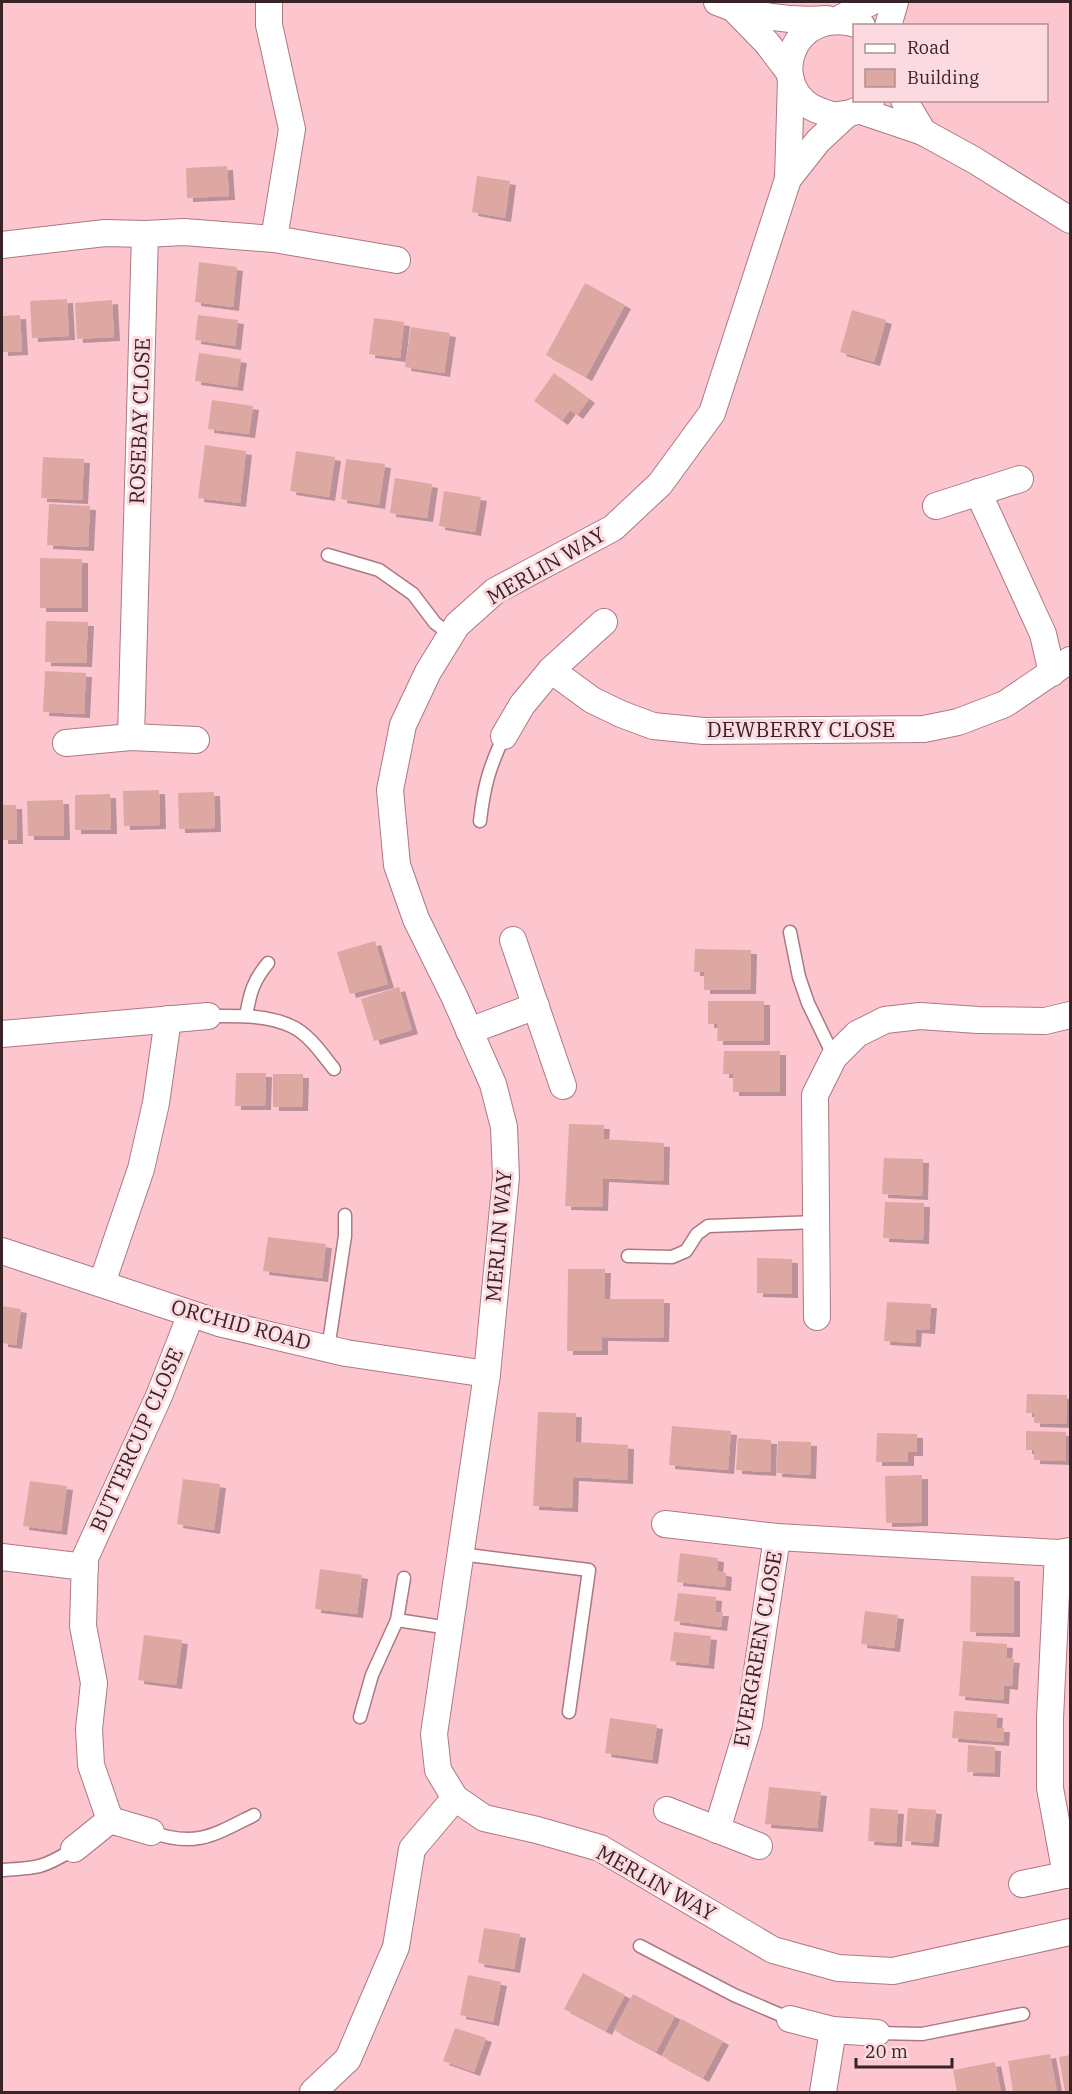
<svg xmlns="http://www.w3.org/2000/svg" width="1072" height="2094" viewBox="0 0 1072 2094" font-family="'IBM Plex Serif',serif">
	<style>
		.building { fill: #dda8a1; filter: url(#shadow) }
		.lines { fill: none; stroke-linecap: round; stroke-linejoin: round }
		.lane-casing { stroke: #ab7982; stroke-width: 15 }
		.street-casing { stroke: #ab7982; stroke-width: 28 }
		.lane { stroke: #fff; stroke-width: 12 }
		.street { stroke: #fff; stroke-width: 26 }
		.labels { text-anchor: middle; stroke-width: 6; stroke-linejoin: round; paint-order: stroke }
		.street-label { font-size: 21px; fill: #382428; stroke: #fcdadf }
	</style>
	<defs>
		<filter id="shadow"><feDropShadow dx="6" dy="4" stdDeviation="0" flood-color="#0004"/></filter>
	</defs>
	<rect width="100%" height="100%" fill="#fdc6cf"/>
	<g class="building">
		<polygon points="227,166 229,196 187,198 186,168"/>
		<polygon points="477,176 510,181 505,218 472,212"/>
		<polygon points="199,262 237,267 233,307 195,302"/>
		<polygon points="585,283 625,305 586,377 546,355"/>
		<polygon points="67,299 69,336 32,338 30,301"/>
		<polygon points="112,300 114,337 77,339 75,303"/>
		<polygon points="852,310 886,320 874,362 840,352"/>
		<polygon points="20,315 22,351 2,352 2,316"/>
		<polygon points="198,315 238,320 235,346 195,340"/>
		<polygon points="374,318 404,322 400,358 369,354"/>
		<polygon points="411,327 450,333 444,373 405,367"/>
		<polygon points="199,353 241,359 237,387 195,381"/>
		<polygon points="554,373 589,399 577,415 570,410 562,421 534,401"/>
		<polygon points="212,400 253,406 249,434 208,429"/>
		<polygon points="205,445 246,451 240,503 198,498"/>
		<polygon points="296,451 335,457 329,497 290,491"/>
		<polygon points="43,457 84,459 82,500 41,498"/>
		<polygon points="346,459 385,464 379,505 341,499"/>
		<polygon points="395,478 432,484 427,518 390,513"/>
		<polygon points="444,491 481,497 475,532 439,526"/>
		<polygon points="49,504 90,506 88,547 47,545"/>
		<polygon points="40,558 82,559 82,608 40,608"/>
		<polygon points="46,621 88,622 86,663 45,662"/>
		<polygon points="45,671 86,673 84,714 43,712"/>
		<polygon points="159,790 160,825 124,826 123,791"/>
		<polygon points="214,792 215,828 179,829 178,793"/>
		<polygon points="110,794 111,830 75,830 75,795"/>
		<polygon points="63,800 64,836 28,836 27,801"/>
		<polygon points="2,805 16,805 17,840 2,840"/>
		<polygon points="375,941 388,984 350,994 337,952"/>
		<polygon points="695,949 751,950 750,990 704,990 704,972 694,972"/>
		<polygon points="399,987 412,1030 374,1041 361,999"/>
		<polygon points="708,1001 764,1001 764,1041 717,1041 718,1024 708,1024"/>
		<polygon points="724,1051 780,1051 780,1092 733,1092 733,1074 723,1074"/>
		<polygon points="236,1073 266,1073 265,1106 235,1106"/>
		<polygon points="273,1074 303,1074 302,1107 273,1107"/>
		<polygon points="569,1124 604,1125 603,1139 664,1143 663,1181 603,1178 602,1207 565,1206"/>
		<polygon points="884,1158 923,1159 922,1196 882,1194"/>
		<polygon points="885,1202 924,1203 923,1240 883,1238"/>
		<polygon points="268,1237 326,1244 322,1278 263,1271"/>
		<polygon points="757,1258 792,1259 792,1294 757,1293"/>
		<polygon points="568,1269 605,1269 604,1299 664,1299 663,1338 602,1337 602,1351 567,1351"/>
		<polygon points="887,1302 931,1304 929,1330 916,1329 915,1343 884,1341"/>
		<polygon points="2,1306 21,1309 16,1345 2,1343"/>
		<polygon points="1027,1394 1067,1395 1066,1424 1034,1423 1034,1413 1026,1413"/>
		<polygon points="538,1412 576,1413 575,1442 628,1445 627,1480 573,1477 572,1508 533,1506"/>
		<polygon points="672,1426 731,1431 728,1470 669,1465"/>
		<polygon points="1026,1431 1066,1432 1066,1461 1034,1460 1034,1450 1026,1450"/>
		<polygon points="877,1433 917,1434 917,1452 908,1452 908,1462 876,1462"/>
		<polygon points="738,1438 771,1440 770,1472 736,1470"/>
		<polygon points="778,1441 811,1442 810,1475 776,1473"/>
		<polygon points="922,1475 922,1522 886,1523 885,1476"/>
		<polygon points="183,1479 220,1484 214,1530 177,1524"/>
		<polygon points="30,1481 67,1486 61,1531 23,1526"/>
		<polygon points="680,1553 718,1558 717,1571 726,1573 725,1587 677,1582"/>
		<polygon points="320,1569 362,1575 357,1614 315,1609"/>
		<polygon points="971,1576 1014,1577 1014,1633 970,1632"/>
		<polygon points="678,1593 716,1597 715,1612 723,1612 721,1627 674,1621"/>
		<polygon points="865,1611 898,1615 894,1648 861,1644"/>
		<polygon points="674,1632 711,1636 708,1665 670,1661"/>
		<polygon points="144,1635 182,1640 176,1685 138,1680"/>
		<polygon points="963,1641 1007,1644 1006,1658 1014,1659 1013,1667 1012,1686 1004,1685 1003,1700 959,1696"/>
		<polygon points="954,1711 997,1714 996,1728 1004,1728 1003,1742 952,1738"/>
		<polygon points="610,1718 657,1725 652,1760 605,1753"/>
		<polygon points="968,1745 995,1747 994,1773 967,1772"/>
		<polygon points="769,1787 821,1792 817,1828 765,1824"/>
		<polygon points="870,1808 898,1810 896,1843 868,1841"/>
		<polygon points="908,1808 936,1810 933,1843 905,1841"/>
		<polygon points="484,1928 520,1934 514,1969 478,1963"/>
		<polygon points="583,1973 625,1995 606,2031 564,2009"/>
		<polygon points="468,1975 501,1982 493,2022 460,2015"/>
		<polygon points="633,1994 675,2016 656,2052 614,2030"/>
		<polygon points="681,2019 723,2041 703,2078 662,2056"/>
		<polygon points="455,2028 486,2038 474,2072 443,2061"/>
		<polygon points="1050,2054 1057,2092 1013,2092 1008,2061"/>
		<polygon points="1070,2055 1070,2092 1065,2092 1059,2057"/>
		<polygon points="995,2062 1001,2092 957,2092 953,2070"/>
	</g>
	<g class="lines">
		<g class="lane-casing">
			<g id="lane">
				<polyline points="328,555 379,570 413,594 435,623 451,635"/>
				<path d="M 480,821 C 484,786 489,768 504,736"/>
				<polyline points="790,932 799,977 808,1003 834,1057"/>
				<path d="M 208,1016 C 235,1016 265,1014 291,1026 C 309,1034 322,1054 334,1069"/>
				<path d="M 246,1016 C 250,993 253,981 268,963"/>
				<polyline points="628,1256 672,1257 686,1251 697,1234 708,1226 817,1222"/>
				<polyline points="328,1349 345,1236 345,1215"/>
				<polyline points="460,1554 589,1570 569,1712"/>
				<polyline points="397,1620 449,1628"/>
				<polyline points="360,1717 372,1675 397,1620 404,1578"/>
				<path d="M 151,1832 C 196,1848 214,1835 254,1815"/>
				<path d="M 2,1870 C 38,1868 43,1868 74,1849"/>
				<polyline points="640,1946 734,1995 790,2019"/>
				<polyline points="877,2033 922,2034 1023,2014"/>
			</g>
		</g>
		<g class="street-casing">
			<g id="street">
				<polyline points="269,2 269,25 292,129 274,239 397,260"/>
				<path d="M 717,2 C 751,16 791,22 827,19"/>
				<polyline points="733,8 767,43 789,72"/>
				<polyline points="839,19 871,2"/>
				<path d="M 862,26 C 789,0 764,91 820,111 C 826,113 831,116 838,115 C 851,114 862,111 871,101"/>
				<polyline points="888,26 895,2"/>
				<polyline points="791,80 788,179 712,413 660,484 613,528 495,591 457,625 428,672 403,725 390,790 397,865 416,919 454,996 493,1084 504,1127 506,1177 487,1374 434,1734 438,1770 455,1798 484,1818 537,1830 600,1848 773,1950 838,1968 893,1971 1070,1932"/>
				<polyline points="904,100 923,132"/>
				<polyline points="858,110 923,132 974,160 1070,220"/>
				<polyline points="788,179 818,141 847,114"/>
				<polyline points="2,245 105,233 145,234"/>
				<polyline points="978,492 1043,634 1052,673"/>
				<polyline points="936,506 1020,479"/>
				<polyline points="551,670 592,700 621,714 653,726 704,731 924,729 958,722 1005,704 1070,660"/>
				<polyline points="504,736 522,705 551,670 604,622"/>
				<polyline points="131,737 145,234 184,232 274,239"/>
				<polyline points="66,743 131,737 196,740"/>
				<polyline points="513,940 563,1086"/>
				<polyline points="469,1031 536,1006"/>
				<polyline points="2,1034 208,1016"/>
				<polyline points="2,1251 219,1323 346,1353 487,1374"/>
				<polyline points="102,1283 141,1169 156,1103 168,1019"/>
				<polyline points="817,1317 815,1095 834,1057 857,1034 885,1020 920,1016 978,1020 1045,1021 1070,1015"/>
				<polyline points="665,1524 777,1537 1058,1553 1070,1551"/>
				<polyline points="1058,1553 1050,1718 1050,1788 1066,1875"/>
				<polyline points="2,1557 85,1567"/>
				<polyline points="667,1810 759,1846"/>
				<polyline points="110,1820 91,1765 89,1729 94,1683 83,1626 85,1558 159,1396 191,1314"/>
				<polyline points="717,1830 749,1724 777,1537"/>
				<polyline points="74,1849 110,1820 151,1832"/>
				<polyline points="1022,1884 1070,1874"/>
				<polyline points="790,2019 833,2030 877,2033"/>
				<polyline points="313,2092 348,2059 396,1947 412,1849 455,1798"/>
				<polyline points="823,2092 833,2030"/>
			</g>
		</g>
		<use href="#lane" class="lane"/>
		<use href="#street" class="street"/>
	</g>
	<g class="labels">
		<g class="street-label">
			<text transform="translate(140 421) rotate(-88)" y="7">ROSEBAY CLOSE</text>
			<text transform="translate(546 566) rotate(-30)" y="7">MERLIN WAY</text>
			<text x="801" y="737">DEWBERRY CLOSE</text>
			<text transform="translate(499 1236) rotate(-85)" y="7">MERLIN WAY</text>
			<text transform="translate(241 1325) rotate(15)" y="7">ORCHID ROAD</text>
			<text transform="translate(137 1440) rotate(-66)" y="7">BUTTERCUP CLOSE</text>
			<text transform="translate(758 1649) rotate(-80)" y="7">EVERGREEN CLOSE</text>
			<text transform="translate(656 1883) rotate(29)" y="7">MERLIN WAY</text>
		</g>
	</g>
	<rect width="1072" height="2094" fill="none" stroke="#382428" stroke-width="6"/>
	<rect x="853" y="24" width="195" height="78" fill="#fcdadf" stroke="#ae9196" stroke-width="1.5"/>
	<rect x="865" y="44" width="30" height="9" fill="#ffffff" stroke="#ae9196" stroke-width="1.5"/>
	<text x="907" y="54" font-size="18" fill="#382428">Road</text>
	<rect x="865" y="69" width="30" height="18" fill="#dda8a1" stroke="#ae9196" stroke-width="1.5"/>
	<text x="907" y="84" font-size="18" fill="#382428">Building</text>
	<path d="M856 2058v9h96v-9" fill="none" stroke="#382428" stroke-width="3"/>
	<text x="865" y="2058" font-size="18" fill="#382428" stroke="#fcdadf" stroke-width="4.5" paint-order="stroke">20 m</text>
</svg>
